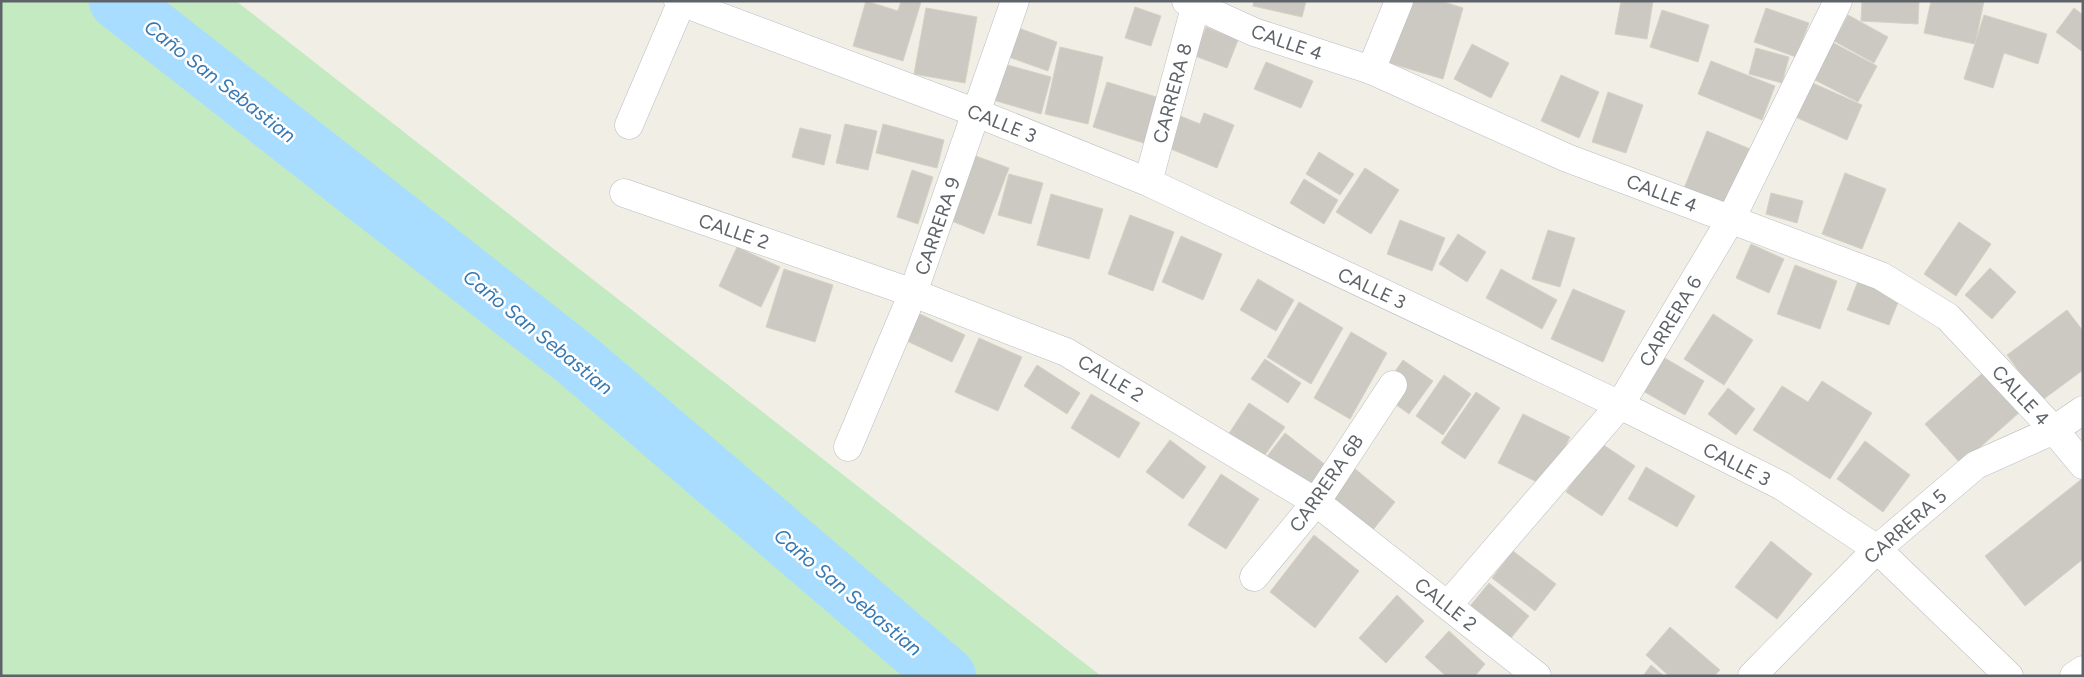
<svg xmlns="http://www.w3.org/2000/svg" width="2084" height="677" viewBox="0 0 2084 677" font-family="Figtree,sans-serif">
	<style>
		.green { fill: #c3eac1 }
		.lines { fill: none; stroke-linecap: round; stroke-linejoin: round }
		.river { stroke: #a8ddff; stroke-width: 58 }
		.building { fill: #ccc9c3; stroke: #d7d0c4 }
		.street-casing { stroke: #b9bcc1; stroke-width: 29 }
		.street { stroke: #fff; stroke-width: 28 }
		.labels { text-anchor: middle; stroke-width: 5; stroke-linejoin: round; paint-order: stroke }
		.street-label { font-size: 19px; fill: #5d6368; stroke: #fff }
		.water-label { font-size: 20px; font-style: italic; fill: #3879b2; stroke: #fff }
	</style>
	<rect width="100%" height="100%" fill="#f1eee6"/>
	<polygon class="green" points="1,1 236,1 1101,676 1,676"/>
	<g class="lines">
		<polyline class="river" points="118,1 577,360 947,676"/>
	</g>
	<g class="building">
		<polygon points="866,1 898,11 901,1 921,2 903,61 853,46"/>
		<polygon points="1254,1 1306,1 1302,17 1253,6"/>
		<polygon points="1403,1 1441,1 1463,8 1443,79 1386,62"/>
		<polygon points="1621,1 1653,1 1647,39 1615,34"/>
		<polygon points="1862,1 1919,1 1918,24 1861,21"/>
		<polygon points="1931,1 1984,1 1975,44 1924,33"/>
		<polygon points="1135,7 1161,16 1151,46 1125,38"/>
		<polygon points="926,8 977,17 965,83 914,74"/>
		<polygon points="1766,8 1809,23 1796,57 1754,42"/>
		<polygon points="2074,8 2083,15 2083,52 2056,32"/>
		<polygon points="1662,10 1709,25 1698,62 1650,47"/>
		<polygon points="1848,15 1888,37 1874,63 1834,41"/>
		<polygon points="1984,15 2047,34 2038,64 2004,53 1993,88 1964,79"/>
		<polygon points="1013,26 1057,42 1048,71 1003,55"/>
		<polygon points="1206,27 1238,40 1227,68 1195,56"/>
		<polygon points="1828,40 1877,66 1858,102 1809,77"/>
		<polygon points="1472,44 1509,63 1491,98 1454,79"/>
		<polygon points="1060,47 1103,57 1088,124 1045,114"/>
		<polygon points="1756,48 1789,57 1782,83 1749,74"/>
		<polygon points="1711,61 1775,86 1762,120 1698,94"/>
		<polygon points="1266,62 1313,81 1301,108 1254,89"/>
		<polygon points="1004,64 1051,77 1041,114 993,100"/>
		<polygon points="1561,75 1599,92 1579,138 1541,121"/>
		<polygon points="1806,80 1862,105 1847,140 1791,115"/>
		<polygon points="1107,82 1163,99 1150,145 1093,127"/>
		<polygon points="1608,92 1643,105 1626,153 1592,142"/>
		<polygon points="1204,113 1234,125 1217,168 1166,147 1178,115 1200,124"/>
		<polygon points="845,124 877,131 868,170 836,163"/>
		<polygon points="883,124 944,140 937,168 876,153"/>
		<polygon points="800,128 831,135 824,165 792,157"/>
		<polygon points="1707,131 1750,149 1726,209 1683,191"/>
		<polygon points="1319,152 1354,174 1340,195 1306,174"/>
		<polygon points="973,155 1009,168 984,234 949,220"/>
		<polygon points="1365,168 1399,190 1371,234 1336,212"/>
		<polygon points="912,170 933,177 918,224 897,217"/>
		<polygon points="1845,173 1886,189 1862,249 1822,234"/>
		<polygon points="1009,174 1043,183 1031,224 998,215"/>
		<polygon points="1304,179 1338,200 1324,224 1290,203"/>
		<polygon points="1771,193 1803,201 1797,223 1766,214"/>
		<polygon points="1051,194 1103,209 1089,259 1037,245"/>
		<polygon points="1130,215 1174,232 1153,291 1108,274"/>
		<polygon points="1400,220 1445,238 1432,271 1387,254"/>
		<polygon points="1959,222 1991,244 1956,296 1924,274"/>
		<polygon points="1548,230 1575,238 1560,287 1532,279"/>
		<polygon points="1458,234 1486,252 1467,282 1439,264"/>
		<polygon points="1181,236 1222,254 1203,300 1162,282"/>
		<polygon points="1751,244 1784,259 1769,293 1736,278"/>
		<polygon points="737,247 780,267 761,307 719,286"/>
		<polygon points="1795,265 1837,281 1820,329 1777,314"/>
		<polygon points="1990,268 2016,292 1992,319 1965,295"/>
		<polygon points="784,269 833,285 815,342 766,327"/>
		<polygon points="1501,269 1557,300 1542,329 1486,298"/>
		<polygon points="1258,279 1294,300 1276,331 1240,310"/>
		<polygon points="1858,281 1900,297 1889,325 1847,310"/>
		<polygon points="1573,289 1625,311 1603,362 1551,339"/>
		<polygon points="1299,302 1343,328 1311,384 1267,357"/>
		<polygon points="909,309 965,335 952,362 896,336"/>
		<polygon points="2067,310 2083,331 2083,370 2041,401 2007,355"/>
		<polygon points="1713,314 1753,340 1724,385 1684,359"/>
		<polygon points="1351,332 1387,353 1350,419 1314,398"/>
		<polygon points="979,338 1022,357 998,411 955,392"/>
		<polygon points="1663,357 1704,381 1685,415 1643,391"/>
		<polygon points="1265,359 1301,383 1288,403 1251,379"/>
		<polygon points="1403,360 1433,381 1409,414 1380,393"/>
		<polygon points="1037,365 1080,393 1067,414 1024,386"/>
		<polygon points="1986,370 2021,411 1961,464 1925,424"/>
		<polygon points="1444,375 1471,394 1443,435 1416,416"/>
		<polygon points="1822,381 1872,413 1830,479 1753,430 1782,386 1808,402"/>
		<polygon points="1728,388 1755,409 1736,435 1708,414"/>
		<polygon points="1476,392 1500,408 1465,459 1441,443"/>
		<polygon points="1091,394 1140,423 1119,458 1071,428"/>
		<polygon points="1249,403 1285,427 1262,459 1228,435"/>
		<polygon points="1523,414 1570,437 1545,486 1498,463"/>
		<polygon points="1285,433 1327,466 1303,497 1261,464"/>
		<polygon points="1170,440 1206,467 1183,499 1146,472"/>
		<polygon points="1865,441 1910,475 1883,512 1837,479"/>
		<polygon points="1599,442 1635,466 1602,516 1566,492"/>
		<polygon points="1646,467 1695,496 1677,527 1628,499"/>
		<polygon points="1354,468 1395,502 1369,535 1327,501"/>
		<polygon points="1221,474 1259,499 1226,549 1188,525"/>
		<polygon points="2083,478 2083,559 2025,606 1985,556"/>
		<polygon points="1314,535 1359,571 1315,628 1270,592"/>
		<polygon points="1771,541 1812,574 1777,619 1735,587"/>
		<polygon points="1513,551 1556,584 1535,611 1492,578"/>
		<polygon points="1489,583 1529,616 1506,644 1466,611"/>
		<polygon points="1397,595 1424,621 1386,663 1359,638"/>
		<polygon points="1670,627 1720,670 1714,676 1669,676 1646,655"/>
		<polygon points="1449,631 1485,664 1475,676 1446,676 1425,657"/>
		<polygon points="1651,665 1664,676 1643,676"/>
	</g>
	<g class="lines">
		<g class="street-casing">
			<g id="street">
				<polyline points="678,1 977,113 1148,182 1620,405 1782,486 1877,549 2009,676"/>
				<polyline points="1186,1 1254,32 1371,70 1567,158 1881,276 1948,317 2054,430 2083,465"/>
				<polyline points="1371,70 1399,1"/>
				<polyline points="629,125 682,1"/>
				<polyline points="1148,182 1196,4"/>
				<polyline points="624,193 913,293 1066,352 1316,502 1537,676"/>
				<polyline points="848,447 913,293 1015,1"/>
				<polyline points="1254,577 1316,502 1393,385"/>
				<polyline points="1448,605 1620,405 1731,219 1838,1"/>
				<polyline points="1752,676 1877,549 1976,465 2054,430 2083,410"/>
				<polyline points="2074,676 2083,670"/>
			</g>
		</g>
		<use href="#street" class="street"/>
	</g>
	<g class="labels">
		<g class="street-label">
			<text transform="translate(1287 42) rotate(19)" y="7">CALLE 4</text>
			<text transform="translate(1172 93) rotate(-75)" y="7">CARRERA 8</text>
			<text transform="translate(1002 123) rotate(22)" y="7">CALLE 3</text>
			<text transform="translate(1662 193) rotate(21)" y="7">CALLE 4</text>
			<text transform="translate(937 226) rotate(-71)" y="7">CARRERA 9</text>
			<text transform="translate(734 231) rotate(19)" y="7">CALLE 2</text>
			<text transform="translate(1372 288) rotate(25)" y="7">CALLE 3</text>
			<text transform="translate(1670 321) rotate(-59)" y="7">CARRERA 6</text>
			<text transform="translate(1111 378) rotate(31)" y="7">CALLE 2</text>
			<text transform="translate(2021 395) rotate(47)" y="7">CALLE 4</text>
			<text transform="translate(1737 464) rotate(27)" y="7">CALLE 3</text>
			<text transform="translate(1326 483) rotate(-55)" y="7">CARRERA 6B</text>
			<text transform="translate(1905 526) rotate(-41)" y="7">CARRERA 5</text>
			<text transform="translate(1446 604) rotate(38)" y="7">CALLE 2</text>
		</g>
		<g class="water-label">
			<text transform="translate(220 81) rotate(38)" y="7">Caño San Sebastian</text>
			<text transform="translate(538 332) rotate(39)" y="7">Caño San Sebastian</text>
			<text transform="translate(848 592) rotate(40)" y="7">Caño San Sebastian</text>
		</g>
	</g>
	<rect width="2084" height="677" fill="none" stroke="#5d6368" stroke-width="5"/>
</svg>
